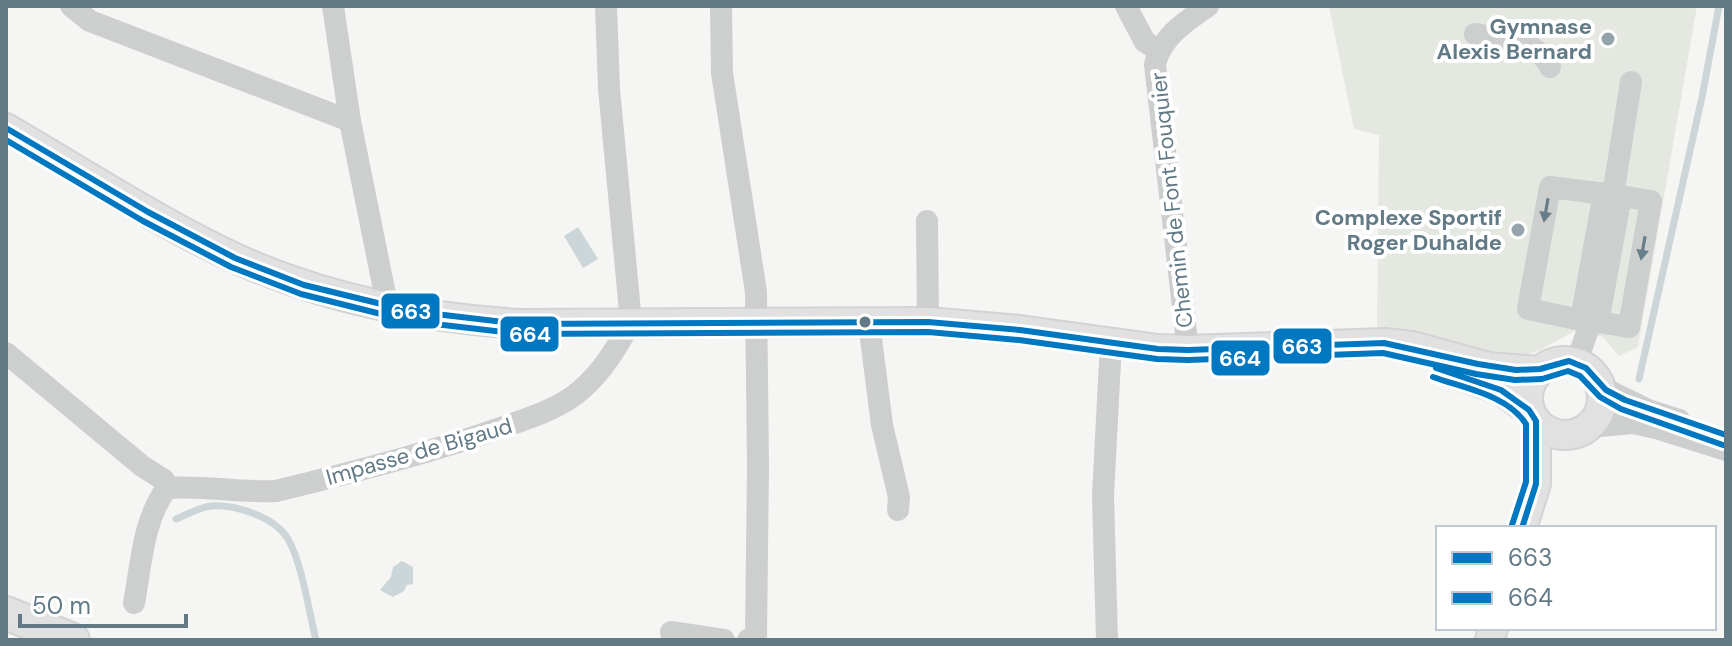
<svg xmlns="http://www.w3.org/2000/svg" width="1732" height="646" viewBox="0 0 1732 646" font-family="'DM Sans',sans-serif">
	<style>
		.green { fill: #e4e8e1 }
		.water { fill: #ccd6d8 }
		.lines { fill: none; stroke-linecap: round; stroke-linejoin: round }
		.stream { stroke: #ccd6d8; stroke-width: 7 }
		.major-casing { stroke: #d2d3d2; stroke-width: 32 }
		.highway-casing { stroke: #d2d3d3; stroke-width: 36 }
		.minor { stroke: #cdcece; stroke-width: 22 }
		.major { stroke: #e1e1e1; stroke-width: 28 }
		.highway { stroke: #e1e1e1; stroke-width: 32 }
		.bus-1-casing { stroke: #fff; stroke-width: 12 }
		.bus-2-casing { stroke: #fff; stroke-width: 12 }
		.bus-1 { stroke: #0077c1; stroke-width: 6 }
		.bus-2 { stroke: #0077c1; stroke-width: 6 }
		.oneway { fill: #677d8a }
		.poi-dot { fill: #95a4ac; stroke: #fff; stroke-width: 3 }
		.bus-dot { fill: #627986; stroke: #fff; stroke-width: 3 }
		.labels { text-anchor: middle; stroke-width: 8; stroke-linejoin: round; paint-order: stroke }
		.poi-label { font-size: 22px; font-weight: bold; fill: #627986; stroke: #fff; text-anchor: end }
		.street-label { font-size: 22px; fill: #627986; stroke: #fff }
		.line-badge { stroke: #fff; stroke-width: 3 }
		.badge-label { font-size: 22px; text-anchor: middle; font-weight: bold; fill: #fff }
	</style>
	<rect width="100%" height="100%" fill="#f5f5f3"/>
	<polygon class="green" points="1329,6 1697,6 1638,347 1619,356 1603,337 1575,331 1540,350 1520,357 1497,355 1446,339 1377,326 1379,135 1354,129"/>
	<g class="water">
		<polygon points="578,227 598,259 583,268 564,236"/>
		<polygon points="402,561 413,567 413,584 407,585 404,591 393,597 380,590 391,577 393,567"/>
	</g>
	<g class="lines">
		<g class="stream">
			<polyline points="1639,379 1702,97 1719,6"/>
			<path d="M 176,519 C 186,515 200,507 211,506 C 235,504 275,517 288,539 C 302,563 309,612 316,640"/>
		</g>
		<g class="major-casing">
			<g id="major">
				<path d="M 6,128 C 82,172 156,221 235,258 C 325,299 422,318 520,324 L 928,322 L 1020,330 L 1158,349 L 1188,350 L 1384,343 L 1412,346 L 1489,367 L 1539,371"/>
				<circle cx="1565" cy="398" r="37"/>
				<polyline points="1459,375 1501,390 1529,410"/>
				<polyline points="1522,528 1536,484 1536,421"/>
				<polyline points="1490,640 1493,628"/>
			</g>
		</g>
		<g class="highway-casing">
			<polyline id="highway" points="6,613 73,640"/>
		</g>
		<g class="minor">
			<polyline points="71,6 90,21 350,121"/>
			<polyline points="333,6 350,121 388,309"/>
			<polyline points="721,6 722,73 756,292 758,467 756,635 748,640"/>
			<polyline points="1126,6 1145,42 1158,50"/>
			<path d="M 1475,34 C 1503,40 1536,38 1550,67"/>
			<polyline points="1613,195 1631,82"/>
			<polyline points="927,221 928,322"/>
			<polyline points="1598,322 1629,327 1651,201 1621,196"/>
			<polyline points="869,323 882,425 899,497 898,510"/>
			<polyline points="1589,326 1581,320 1604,193"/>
			<path d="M 1188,350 L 1155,65 C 1160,38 1186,21 1208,6"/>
			<polyline points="6,353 142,466 164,480 167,488"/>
			<polyline points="1577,362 1589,326 1598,322 1621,196 1550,187 1528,309 1581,320"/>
			<polyline points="1601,387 1648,410 1679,420"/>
			<polyline points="1588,427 1633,423 1656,428 1726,450"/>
			<path d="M 134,603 C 141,566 143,519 167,488 C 204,485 239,493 276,491 C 351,473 426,454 498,429 C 526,419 558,410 581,390 C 603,371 617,347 631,322 L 609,89 L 606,6"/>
			<polyline points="671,632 724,640"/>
			<polyline points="1107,640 1103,496 1111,342"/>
		</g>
		<use href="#major" class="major"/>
		<use href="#highway" class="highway"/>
		<g class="bus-1-casing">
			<g id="bus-1">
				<polyline points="6,128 148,212 235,258 304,285 410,311 520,324 928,322 1020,330 1158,349 1188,350 1384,343 1478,364 1516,370 1540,369 1569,361 1586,368 1606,390 1625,400 1726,435"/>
				<polyline points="1436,368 1501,390 1529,410 1536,421 1536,484 1522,528"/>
			</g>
		</g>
		<g class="bus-2-casing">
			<g id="bus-2">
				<polyline points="6,140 143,221 231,267 301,294 409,321 520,334 928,332 1019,340 1157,359 1188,360 1383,353 1476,374 1515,380 1542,379 1568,371 1580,376 1600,397 1621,409 1723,445"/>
				<path d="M 1433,377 C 1463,388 1508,395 1526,424 L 1526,482 L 1512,525"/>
			</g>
		</g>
		<use href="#bus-1" class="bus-1"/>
		<use href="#bus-2" class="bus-2"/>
	</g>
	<defs><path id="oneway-solid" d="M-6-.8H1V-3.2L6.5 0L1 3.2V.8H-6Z" transform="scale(2)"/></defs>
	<g class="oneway">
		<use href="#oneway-solid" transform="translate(1546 210) rotate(100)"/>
		<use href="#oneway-solid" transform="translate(1643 248) rotate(100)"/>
	</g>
	<g class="poi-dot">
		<circle cx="1608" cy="39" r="8"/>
		<circle cx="1518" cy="230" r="8"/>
	</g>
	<circle class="bus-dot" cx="865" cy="322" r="7"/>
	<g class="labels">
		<g class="poi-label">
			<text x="1592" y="34">Gymnase<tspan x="1592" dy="25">Alexis Bernard</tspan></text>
			<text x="1502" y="225">Complexe Sportif<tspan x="1502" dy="25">Roger Duhalde</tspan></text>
		</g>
		<g class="street-label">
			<text transform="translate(1171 200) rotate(-96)" y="8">Chemin de Font Fouquier</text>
			<text transform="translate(419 451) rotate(-16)" y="8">Impasse de Bigaud</text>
		</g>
	</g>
	<g class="line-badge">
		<rect x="380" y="292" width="61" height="38" rx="8" fill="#0077c1"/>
		<rect x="499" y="315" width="61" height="38" rx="8" fill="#0077c1"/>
		<rect x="1272" y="327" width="61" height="38" rx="8" fill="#0077c1"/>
		<rect x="1210" y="339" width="61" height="38" rx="8" fill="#0077c1"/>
	</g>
	<g class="badge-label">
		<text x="411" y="319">663</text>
		<text x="530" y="342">664</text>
		<text x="1302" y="354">663</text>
		<text x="1240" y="366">664</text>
	</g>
	<rect width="1732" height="646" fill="none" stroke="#627986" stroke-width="16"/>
	<rect x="1436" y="526" width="280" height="104" fill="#ffffff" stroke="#c0c9cf" stroke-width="2"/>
	<rect x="1452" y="552" width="40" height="12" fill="#0077c1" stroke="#c0c9cf" stroke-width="2"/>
	<text x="1508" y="566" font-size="24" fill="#627986">663</text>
	<rect x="1452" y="592" width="40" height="12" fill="#0077c1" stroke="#c0c9cf" stroke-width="2"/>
	<text x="1508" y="606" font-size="24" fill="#627986">664</text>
	<path d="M20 614v12h166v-12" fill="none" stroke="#627986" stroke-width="4"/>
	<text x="32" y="614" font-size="24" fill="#627986" stroke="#ffffff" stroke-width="6" paint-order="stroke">50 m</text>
</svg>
